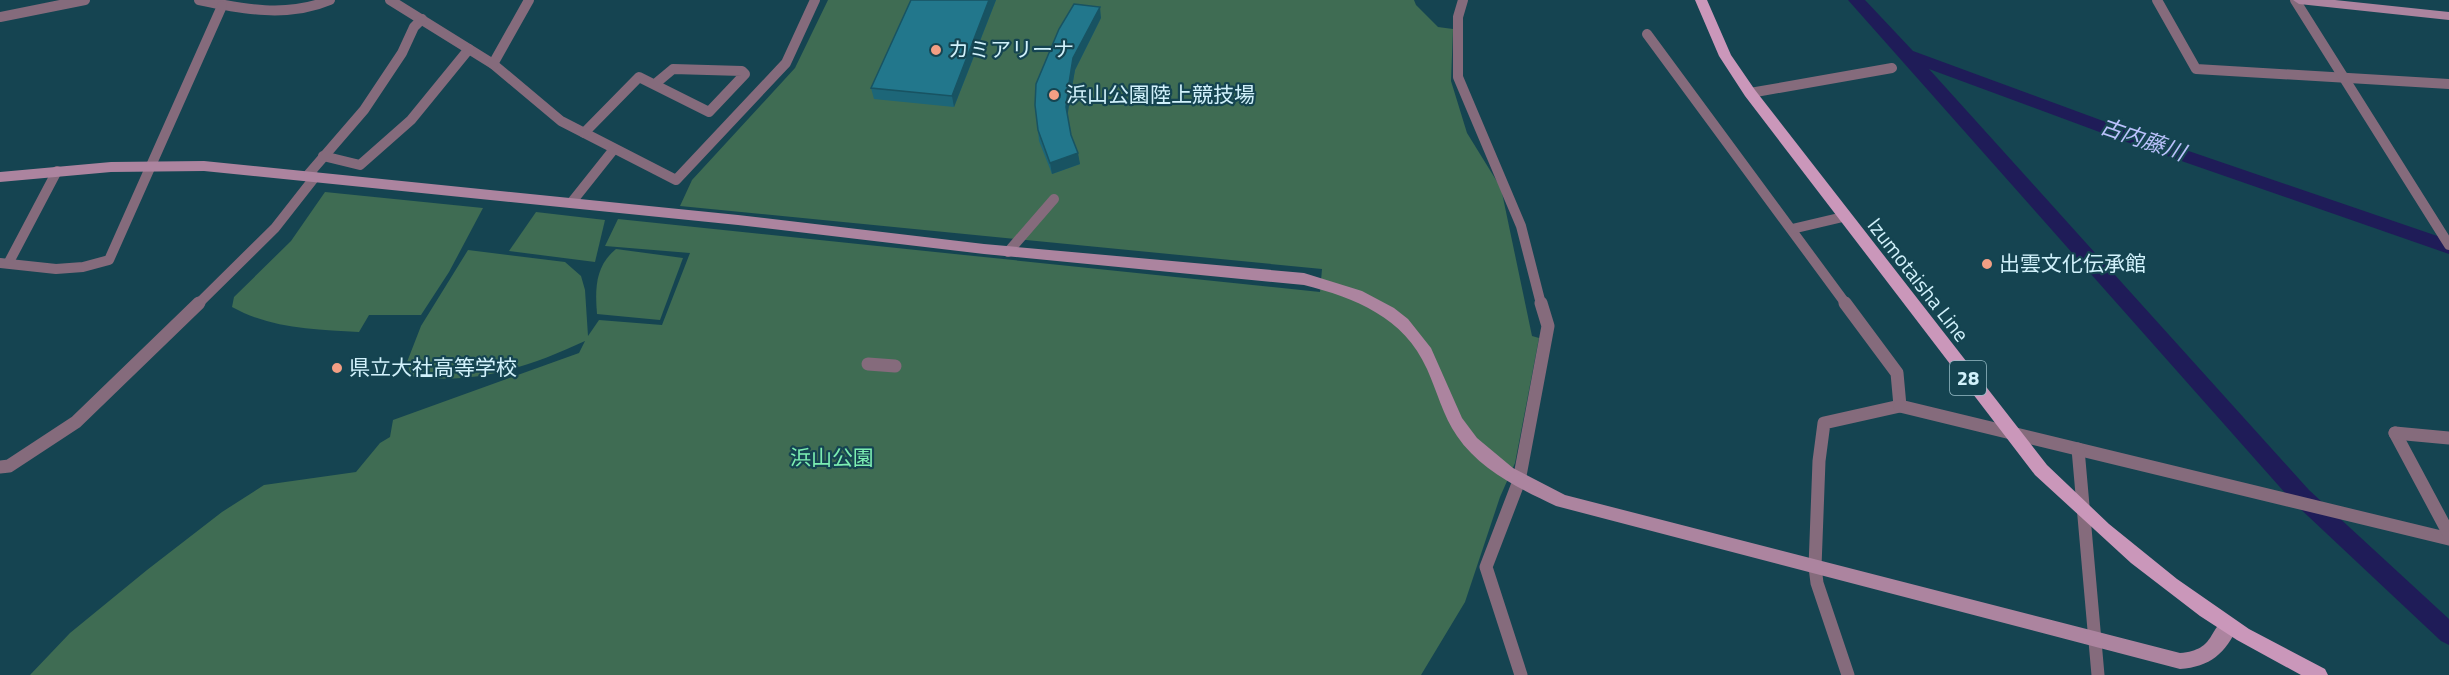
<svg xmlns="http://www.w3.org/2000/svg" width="2449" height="675" viewBox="0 0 2449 675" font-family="'Titillium Web','Noto Sans JP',sans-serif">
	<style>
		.green { fill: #3f6c53 }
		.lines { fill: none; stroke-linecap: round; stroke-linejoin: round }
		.river { fill: #1f1c58; fill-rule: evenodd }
		.street-far1 { stroke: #856b7c; stroke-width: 10 }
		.street { stroke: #856b7c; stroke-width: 13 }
		.secondary { fill: #ac849f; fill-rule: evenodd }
		.primary { fill: #ca97ba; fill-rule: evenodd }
		.wall { fill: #1d6678 }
		.shaded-wall { fill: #185362 }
		.building { fill: #22778c; stroke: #185362; stroke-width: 1.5 }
		.poi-dot { fill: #f39f84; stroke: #154451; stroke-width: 2 }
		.labels { text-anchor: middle; stroke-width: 4.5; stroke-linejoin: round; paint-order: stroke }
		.shield { fill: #154451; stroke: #99bdc8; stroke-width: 1.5 }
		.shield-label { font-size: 20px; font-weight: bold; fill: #d1f1fb }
		.poi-label { font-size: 21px; fill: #d1f1fb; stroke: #154451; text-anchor: start }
		.street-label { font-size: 21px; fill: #d1f1fb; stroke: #154451 }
		.park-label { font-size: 21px; fill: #7ceeb2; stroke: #154451 }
		.water-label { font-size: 22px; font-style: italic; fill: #bbc2fc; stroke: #154451 }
	</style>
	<rect width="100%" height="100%" fill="#154451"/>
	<g class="green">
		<path d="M 828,0 L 1414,0 L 1416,5 L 1438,27 L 1453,29 L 1451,81 L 1467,133 L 1501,188 L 1532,336 L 1539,338 L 1515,463 L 1500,497 L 1465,602 L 1421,675 L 30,675 L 70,633 L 147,570 L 222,512 L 264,485 L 356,472 L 380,443 L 390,437 L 393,420 L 579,353 L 585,341 C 529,367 473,386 411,376 L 407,362 L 421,326 L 468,250 L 565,262 L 581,276 L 585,290 L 588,336 L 599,320 L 662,325 L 690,253 L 605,246 L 618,219 L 1320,292 L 1322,269 L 680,206 L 692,180 L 795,68 Z"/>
		<path d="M 325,192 L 483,208 L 449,272 L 421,315 L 369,315 L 359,332 C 315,329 272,329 232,307 L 234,297 L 291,241 Z"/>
		<polygon points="536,212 605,220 595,262 509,251"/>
		<path d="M 616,249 L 683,258 L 660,320 L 597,314 C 595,289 595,266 616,249 Z"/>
	</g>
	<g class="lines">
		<polygon class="river" points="1848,0 1865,0 1913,51 2133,132 2449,240 2449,254 2121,140 1929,69 2309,490 2449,619 2449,645 2441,641 2293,502"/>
		<g class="street-far1">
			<path d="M 199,0 C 242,9 288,18 330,0"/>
			<polyline points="390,0 493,64 561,121 676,180 786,63 815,0"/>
			<polyline points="1463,0 1458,17 1458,77 1521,226 1541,304"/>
			<polyline points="2157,0 2196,69 2449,84"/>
			<polyline points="2295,0 2449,245"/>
			<polyline points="0,17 85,0"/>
			<polyline points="1647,34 1846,304"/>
			<polyline points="493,64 529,0"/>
			<polyline points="1750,93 1892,68"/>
			<polyline points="584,133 639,77 709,112 745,74 742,71 673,69 655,84"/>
			<polyline points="323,156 360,165 411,120 469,49"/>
			<polyline points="307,176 364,110 402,53 414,27 422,19"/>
			<polyline points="571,203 614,149"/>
			<polyline points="1792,229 1843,217"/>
			<polyline points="1008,252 1054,199"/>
			<polyline points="9,262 57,171"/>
			<polyline points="0,263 56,269 83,267 109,260 222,6"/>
			<polyline points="198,304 275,228 315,177"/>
		</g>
		<g class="street">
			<polyline points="1845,303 1897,373 1900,406 1824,423 1819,461 1815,567 1817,583 1848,675"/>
			<polyline points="868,364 895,366"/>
			<polyline points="1900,406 2449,539"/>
			<polyline points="2395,433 2449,534"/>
			<polyline points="2395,433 2449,438"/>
			<polyline points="2078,449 2098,675"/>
			<polyline points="0,467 9,466 76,422 199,303"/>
			<polyline points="1521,675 1486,567 1519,481 1548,326 1541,303"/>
		</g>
		<g class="secondary">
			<polygon points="2293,0 2335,0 2449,12 2449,20 2299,4"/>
			<path d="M 204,161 L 738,215 L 984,244 L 1304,273 L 1362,291 L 1394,308 L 1408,319 L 1431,348 L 1462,418 L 1477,438 L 1513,468 L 1565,495 L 2180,653 C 2218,650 2207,626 2229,618 L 2235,620 L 2238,626 C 2226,653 2210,667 2180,669 L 1556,506 C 1520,489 1480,470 1457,436 C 1443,416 1437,391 1427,369 C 1404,317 1355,298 1304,285 L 984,254 L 738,225 L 204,171 L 111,172 L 0,182 L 0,172 L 111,162 Z"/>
		</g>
		<polygon class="primary" points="1695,0 1707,0 1731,55 1755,90 2047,465 2109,524 2177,579 2249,629 2325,669 2328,675 2301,675 2237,640 2200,616 2131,563 2035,475 1745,96 1719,56"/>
	</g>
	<g class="wall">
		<polygon points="911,0 996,0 954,107 874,99 871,88"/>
		<polygon points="1101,18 1075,70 1070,95 1067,116 1071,135 1080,164 1052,174 1039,141 1038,130"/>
	</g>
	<g class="shaded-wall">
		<polygon points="989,0 996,0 954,107 952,96"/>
		<polygon points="1100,7 1101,18 1075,70 1067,118 1066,107 1073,58"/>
		<polygon points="1078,153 1080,164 1052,174 1050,163"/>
	</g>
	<g class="building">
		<polygon points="911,0 989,0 952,96 871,88"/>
		<polygon points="1074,4 1100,7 1073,58 1069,83 1066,107 1071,135 1078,153 1050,163 1038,130 1035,105 1036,84 1059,29"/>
	</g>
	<g class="poi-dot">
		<circle cx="936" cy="50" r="6"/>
		<circle cx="1054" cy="95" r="6"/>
		<circle cx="1987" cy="264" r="6"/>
		<circle cx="337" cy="368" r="6"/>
	</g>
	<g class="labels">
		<rect class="shield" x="1950" y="361" width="36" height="34" rx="4.5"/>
		<g class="shield-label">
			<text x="1968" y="385">28</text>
		</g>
		<g class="poi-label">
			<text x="948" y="57">カミアリーナ</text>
			<text x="1066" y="102">浜山公園陸上競技場</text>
			<text x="1999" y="271">出雲文化伝承館</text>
			<text x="349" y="375">県立大社高等学校</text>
		</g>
		<g class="street-label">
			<text transform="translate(1918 280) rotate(52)" y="7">Izumotaisha Line</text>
		</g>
		<g class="park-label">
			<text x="832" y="465">浜山公園</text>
		</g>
		<g class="water-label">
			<text transform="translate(2143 139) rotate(19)" y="8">古内藤川</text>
		</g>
	</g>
</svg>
